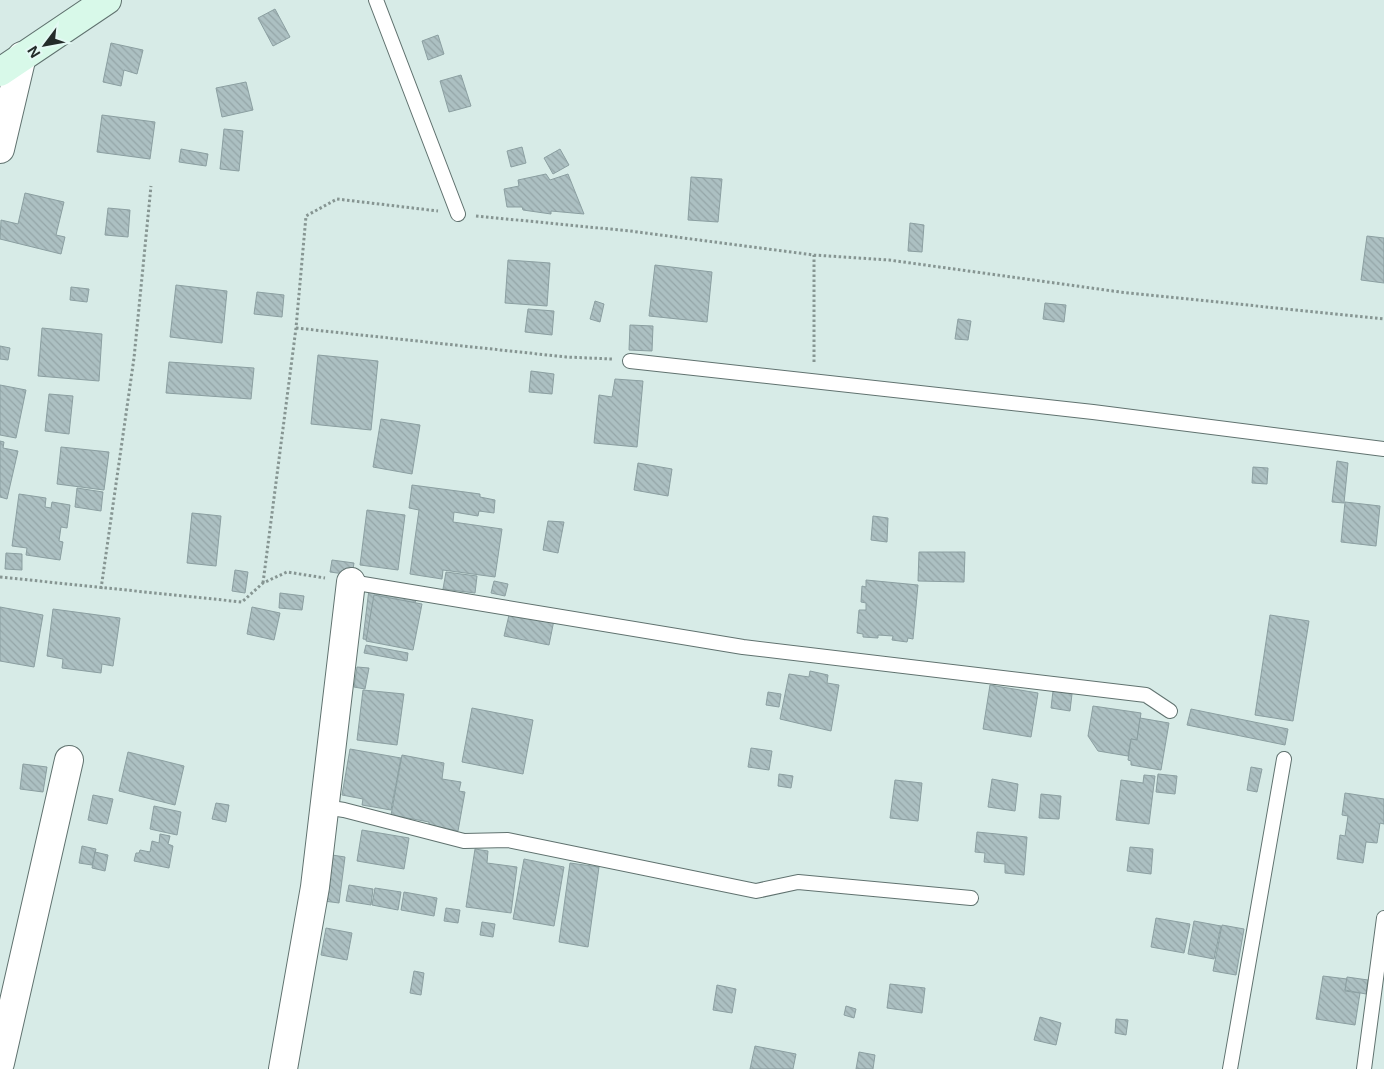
<svg xmlns="http://www.w3.org/2000/svg" width="1384" height="1069" viewBox="0 0 1384 1069" font-family="Inter,sans-serif">
	<style>
		.building { fill: url(#building-back-hatch); stroke: #8b9fa1 }
		.lines { fill: none; stroke-linecap: round; stroke-linejoin: round }
		.lane-casing { stroke: #60726f; stroke-width: 16 }
		.street-casing { stroke: #60726f; stroke-width: 30 }
		.secondary-casing { stroke: #60726f; stroke-width: 30 }
		.path { stroke: #869592; stroke-width: 3; stroke-dasharray: 2.5 2.5; stroke-linecap: butt }
		.lane { stroke: #fff; stroke-width: 14 }
		.street { stroke: #fff; stroke-width: 28 }
		.secondary { stroke: #d8f9e9; stroke-width: 28 }
	</style>
	<defs>
		<pattern id="building-back-hatch" width="6" height="6" patternUnits="userSpaceOnUse" patternTransform="scale(1.25)"><rect width="6" height="6" fill="#acc0c2"/><path d="M-1 5l2 2M0 0l6 6M5-1l2 2" fill="none" stroke="#94a5a7"/></pattern>
	</defs>
	<rect width="100%" height="100%" fill="#d7ebe7"/>
	<g class="building">
		<polygon points="275,9 290,37 273,46 258,18"/>
		<polygon points="438,35 444,54 428,60 422,41"/>
		<polygon points="111,43 143,50 137,74 124,70 121,86 103,82"/>
		<polygon points="461,75 471,106 449,112 440,81"/>
		<polygon points="246,82 253,110 222,117 216,88"/>
		<polygon points="102,115 155,122 150,159 97,152"/>
		<polygon points="224,129 243,131 239,171 220,169"/>
		<polygon points="522,147 526,163 511,167 507,151"/>
		<polygon points="181,149 208,154 206,166 179,162"/>
		<polygon points="560,149 569,165 553,174 544,158"/>
		<polygon points="546,174 550,180 568,174 584,214 551,211 551,214 523,210 522,207 507,207 504,189 519,186 518,180"/>
		<polygon points="691,177 722,179 718,222 688,220"/>
		<polygon points="25,193 64,202 56,235 65,237 61,254 0,239 1,220 18,224"/>
		<polygon points="108,208 130,210 128,237 105,235"/>
		<polygon points="910,223 924,225 922,252 908,251"/>
		<polygon points="1367,236 1384,238 1384,283 1361,280"/>
		<polygon points="508,260 550,263 547,306 505,303"/>
		<polygon points="655,265 712,272 707,322 649,316"/>
		<polygon points="176,285 227,291 222,343 170,337"/>
		<polygon points="71,287 89,289 87,302 70,300"/>
		<polygon points="257,292 284,295 282,317 254,314"/>
		<polygon points="595,301 604,304 600,322 590,319"/>
		<polygon points="1045,303 1066,305 1064,322 1043,319"/>
		<polygon points="528,309 554,311 552,335 525,332"/>
		<polygon points="958,319 971,321 968,340 955,339"/>
		<polygon points="630,325 653,326 652,351 629,350"/>
		<polygon points="42,328 102,334 99,381 38,376"/>
		<polygon points="0,346 10,348 8,360 0,359"/>
		<polygon points="318,355 378,361 371,430 311,424"/>
		<polygon points="169,362 254,368 251,399 166,393"/>
		<polygon points="531,371 554,374 552,394 529,392"/>
		<polygon points="615,379 643,381 637,447 594,443 599,395 612,397"/>
		<polygon points="0,385 26,390 16,438 0,435"/>
		<polygon points="49,394 73,396 69,434 45,431"/>
		<polygon points="381,419 420,425 412,474 373,467"/>
		<polygon points="0,441 4,442 3,448 18,451 7,499 0,497"/>
		<polygon points="61,447 109,452 104,490 57,484"/>
		<polygon points="1337,461 1348,463 1344,503 1332,502"/>
		<polygon points="638,463 672,469 668,496 634,490"/>
		<polygon points="1253,467 1268,468 1267,484 1252,483"/>
		<polygon points="412,485 480,494 480,497 495,500 494,513 479,511 478,516 454,512 453,522 502,529 495,577 443,570 442,579 410,574 419,510 409,508"/>
		<polygon points="77,488 103,492 101,511 75,507"/>
		<polygon points="19,494 46,498 45,507 51,508 52,502 70,505 67,528 61,527 59,541 63,542 60,560 26,555 27,548 12,546"/>
		<polygon points="1345,502 1380,506 1376,546 1341,542"/>
		<polygon points="367,510 405,515 398,570 360,565"/>
		<polygon points="192,513 221,516 216,566 187,563"/>
		<polygon points="873,516 888,518 887,542 871,540"/>
		<polygon points="548,521 564,522 558,553 543,550"/>
		<polygon points="919,552 965,552 964,582 918,581"/>
		<polygon points="6,553 22,554 22,570 5,569"/>
		<polygon points="332,560 354,563 352,575 330,572"/>
		<polygon points="235,570 248,572 245,593 232,591"/>
		<polygon points="446,572 477,576 475,593 443,589"/>
		<polygon points="866,580 918,585 913,639 908,638 907,642 892,640 893,636 878,635 878,638 863,637 863,634 857,633 859,610 866,610 866,603 861,602 862,586 866,587"/>
		<polygon points="494,581 508,584 505,596 491,593"/>
		<polygon points="369,589 416,595 411,645 363,639"/>
		<polygon points="280,593 304,596 302,610 279,608"/>
		<polygon points="374,595 422,604 413,650 366,641"/>
		<polygon points="0,607 43,615 34,667 0,661"/>
		<polygon points="252,607 280,613 274,640 247,634"/>
		<polygon points="53,609 120,618 113,666 102,664 101,673 62,668 63,659 47,656"/>
		<polygon points="510,611 554,620 549,645 504,636"/>
		<polygon points="1270,615 1309,621 1293,721 1255,715"/>
		<polygon points="366,645 408,653 407,661 364,653"/>
		<polygon points="357,667 369,668 365,689 354,687"/>
		<polygon points="810,671 828,675 827,683 839,685 831,731 780,719 789,674 809,677"/>
		<polygon points="990,685 1038,693 1031,737 983,729"/>
		<polygon points="363,690 404,694 397,745 357,740"/>
		<polygon points="1053,691 1072,694 1070,711 1051,708"/>
		<polygon points="768,692 781,694 779,707 766,705"/>
		<polygon points="1093,706 1141,713 1137,740 1131,739 1128,756 1098,751 1088,736"/>
		<polygon points="472,708 533,720 523,774 462,762"/>
		<polygon points="1191,709 1288,729 1285,745 1187,725"/>
		<polygon points="1140,718 1169,723 1161,770 1131,765 1131,761 1128,760 1131,739 1137,740"/>
		<polygon points="751,748 772,751 769,770 748,767"/>
		<polygon points="350,749 401,758 391,810 362,805 363,799 342,795"/>
		<polygon points="128,752 184,766 175,805 119,791"/>
		<polygon points="402,755 444,763 442,779 461,782 459,791 465,792 458,831 429,825 429,822 391,815"/>
		<polygon points="23,764 47,767 43,792 20,789"/>
		<polygon points="1251,767 1262,769 1257,792 1247,790"/>
		<polygon points="779,774 793,776 791,788 778,786"/>
		<polygon points="1158,774 1177,776 1175,794 1156,792"/>
		<polygon points="1144,775 1155,776 1149,824 1116,820 1121,780 1143,783"/>
		<polygon points="992,779 1018,784 1015,811 988,807"/>
		<polygon points="895,780 922,783 918,821 890,818"/>
		<polygon points="1345,793 1384,799 1384,824 1380,823 1377,843 1366,842 1363,863 1337,859 1340,835 1345,836 1348,816 1342,815"/>
		<polygon points="1041,794 1061,796 1059,819 1039,818"/>
		<polygon points="93,795 113,799 107,824 88,820"/>
		<polygon points="216,803 229,805 226,822 212,819"/>
		<polygon points="154,806 181,812 177,835 150,829"/>
		<polygon points="362,830 409,838 404,869 357,861"/>
		<polygon points="977,832 1027,837 1024,875 1005,873 1005,864 984,862 985,853 975,852"/>
		<polygon points="160,834 170,836 168,844 173,846 169,868 134,861 136,853 139,853 140,850 150,852 152,841 159,843"/>
		<polygon points="82,846 96,849 92,865 79,863"/>
		<polygon points="1130,847 1153,849 1151,874 1127,871"/>
		<polygon points="475,849 488,851 487,863 517,867 511,913 466,907"/>
		<polygon points="95,852 108,855 105,871 92,868"/>
		<polygon points="332,855 345,857 339,903 324,901"/>
		<polygon points="524,859 564,867 554,926 513,919"/>
		<polygon points="570,863 599,867 588,947 559,942"/>
		<polygon points="349,885 373,889 371,905 346,901"/>
		<polygon points="375,888 401,892 398,910 372,905"/>
		<polygon points="404,892 437,898 434,916 401,910"/>
		<polygon points="446,908 460,910 458,923 444,921"/>
		<polygon points="1156,918 1190,924 1184,953 1151,947"/>
		<polygon points="1194,921 1221,926 1214,959 1188,954"/>
		<polygon points="482,922 495,924 493,937 480,935"/>
		<polygon points="1222,925 1244,929 1236,975 1213,971"/>
		<polygon points="326,928 352,933 347,960 321,955"/>
		<polygon points="414,971 424,973 421,995 410,993"/>
		<polygon points="1323,976 1347,979 1345,991 1360,993 1355,1025 1316,1019"/>
		<polygon points="1347,977 1368,980 1366,994 1345,990"/>
		<polygon points="890,984 925,988 922,1013 887,1008"/>
		<polygon points="717,985 736,989 732,1013 713,1010"/>
		<polygon points="846,1006 856,1009 854,1018 844,1015"/>
		<polygon points="1040,1017 1061,1023 1056,1045 1034,1040"/>
		<polygon points="1116,1019 1128,1020 1126,1035 1115,1033"/>
		<polygon points="755,1046 796,1054 793,1069 750,1069"/>
		<polygon points="859,1052 875,1055 873,1069 856,1069"/>
	</g>
	<g class="lines">
		<g class="lane-casing">
			<g id="lane">
				<polyline points="376,0 458,214"/>
				<polyline points="630,361 1093,412 1384,449"/>
				<polyline points="351,582 743,647 1146,695 1170,711"/>
				<polyline points="325,807 344,810 464,841 508,840 756,891 798,882 971,898"/>
				<polyline points="1230,1069 1284,759"/>
				<polyline points="1364,1069 1384,918"/>
			</g>
		</g>
		<g class="street-casing">
			<g id="street">
				<polyline points="0,149 22,56"/>
				<polyline points="0,1063 69,760"/>
				<polyline points="283,1069 315,887 351,582"/>
			</g>
		</g>
		<g class="secondary-casing">
			<polyline id="secondary" points="0,72 107,0"/>
		</g>
		<g class="path">
			<polyline points="476,216 630,231 814,255 889,260 1120,292 1384,319"/>
			<polyline points="296,328 566,357 612,359"/>
			<polyline points="814,362 814,255"/>
			<polyline points="0,577 242,602 263,583 287,572 325,578"/>
			<polyline points="263,583 296,328 306,216 337,199 438,211"/>
			<polyline points="101,589 134,358 151,186"/>
		</g>
		<use href="#lane" class="lane"/>
		<use href="#street" class="street"/>
		<use href="#secondary" class="secondary"/>
	</g>
	<g transform="translate(45 45) rotate(238)" stroke="#e4f9f4" stroke-width="4" paint-order="stroke">
	<path d="M0-4L9 19L0 12L-9 19Z" fill="#242c2a"/>
	<text y="-8" font-size="14" font-weight="bold" text-anchor="middle" fill="#242c2a">N</text>
	</g>
</svg>
